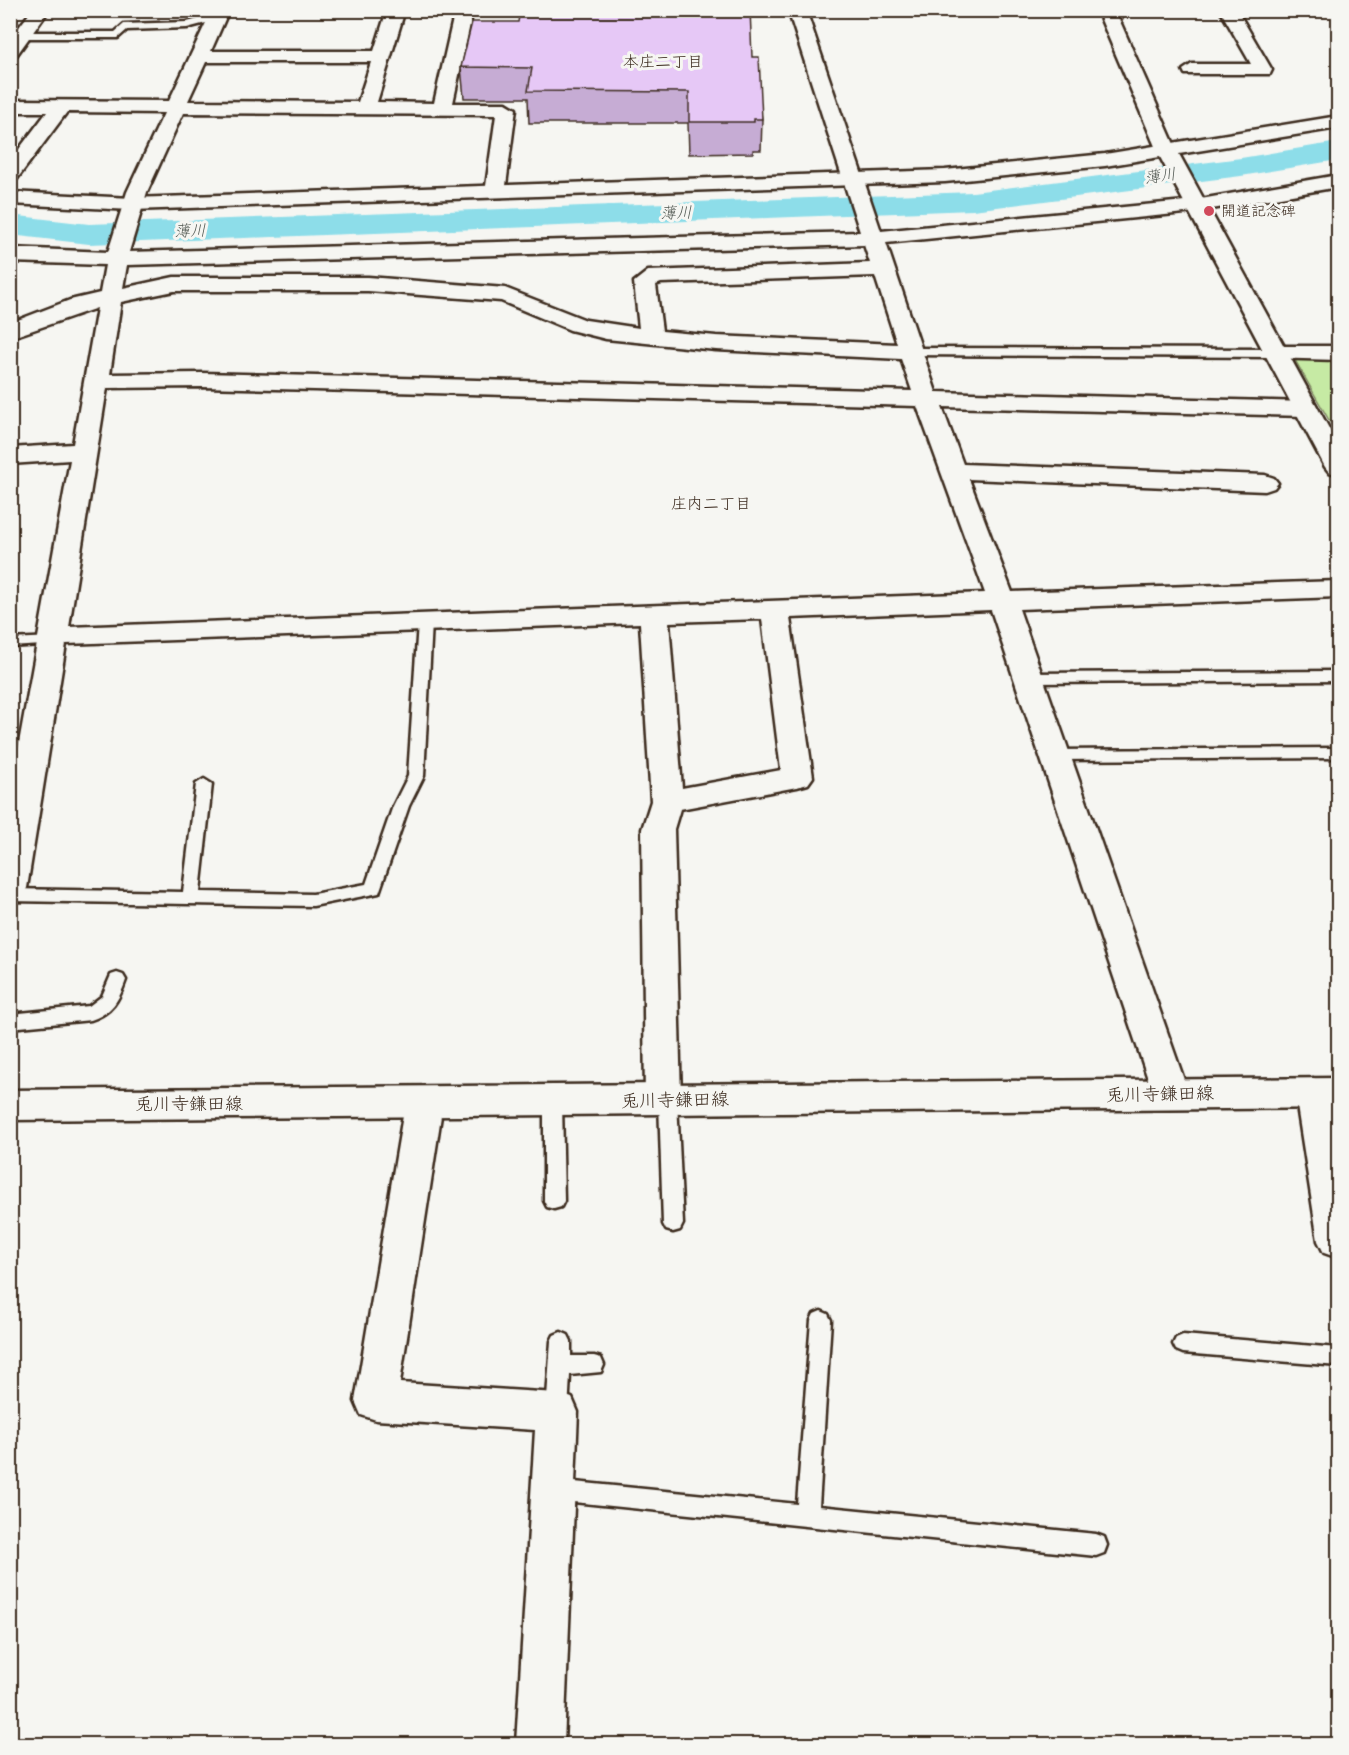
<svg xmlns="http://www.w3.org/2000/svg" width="1349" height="1755" viewBox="0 0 1349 1755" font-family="'Comic Neue','Klee One',sans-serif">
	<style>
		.green { fill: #c6eaa4; stroke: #808a61; stroke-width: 1.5 }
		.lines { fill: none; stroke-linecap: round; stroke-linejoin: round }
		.river { fill: #8ddde9; fill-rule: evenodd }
		.service-casing { stroke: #3b2a1e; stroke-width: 5 }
		.minor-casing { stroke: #3b2a1e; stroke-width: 5 }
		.tertiary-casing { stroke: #3b2a1e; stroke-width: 5 }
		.secondary-casing { stroke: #3b2a1e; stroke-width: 5 }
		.service { fill: #f6f6f2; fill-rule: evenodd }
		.minor { fill: #f6f6f2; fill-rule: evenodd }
		.tertiary { fill: #f6f6f2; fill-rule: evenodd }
		.secondary { fill: #f6f6f2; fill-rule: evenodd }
		.wall { fill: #c6acd4; stroke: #3b2a1e; stroke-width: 1.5 }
		.building { fill: #e6c8f6; stroke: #3b2a1e; stroke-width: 1.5 }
		.poi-dot { fill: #d1495b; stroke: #f6f6f2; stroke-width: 2 }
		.labels { text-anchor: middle; stroke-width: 6; stroke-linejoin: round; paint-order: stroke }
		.far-poi-label { font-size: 15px; fill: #3b2a1e; stroke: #f6f6f2; text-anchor: start }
		.far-neighbourhood-label { font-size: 16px; fill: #3b2a1e; stroke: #f6f6f2 }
		.far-water-label { font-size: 16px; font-style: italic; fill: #505751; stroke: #f6f6f2 }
		.street-label { font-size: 18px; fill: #3b2a1e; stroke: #f6f6f2 }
	</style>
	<rect width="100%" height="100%" fill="#f6f6f2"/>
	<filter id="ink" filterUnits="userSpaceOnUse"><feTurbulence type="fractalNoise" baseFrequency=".0167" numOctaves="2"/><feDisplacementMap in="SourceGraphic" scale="12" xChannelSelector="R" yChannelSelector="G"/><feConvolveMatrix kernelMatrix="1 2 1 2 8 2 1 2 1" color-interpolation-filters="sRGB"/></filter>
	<g filter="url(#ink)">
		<polygon class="green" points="1299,357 1338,357 1338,436 1295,360"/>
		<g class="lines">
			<polygon class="river" points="1338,142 1338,160 1241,176 973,210 89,244 10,235 10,215 89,224 973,192 1241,158"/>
			<g class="service-casing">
				<g id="service">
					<polygon points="218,14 221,15 221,19 187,28 127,30 118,38 23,38 19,35 23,32 115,32 124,24 187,22"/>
					<polygon points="912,348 1276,349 1282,353 1276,357 908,355 906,352"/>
					<polygon points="425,618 432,622 424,776 409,806 379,893 313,906 10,901 10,889 183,892 196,784 204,779 212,784 200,892 313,894 366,884 393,806 408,776 418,622"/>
					<polygon points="54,637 59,638 61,641 59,644 10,647 10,639"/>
					<polygon points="1338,671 1338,681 1028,683 1021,678 1028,673"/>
					<polygon points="1338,748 1338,758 1054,760 1046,755 1054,750"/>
					<path d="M 117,973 L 123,975 L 126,980 C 119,1000 112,1013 91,1020 L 10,1028 L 10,1014 L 89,1006 L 102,996 L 111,975 Z"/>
					<polygon points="668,1094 675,1096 677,1101 683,1224 680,1230 673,1232 666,1230 663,1224 659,1101 661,1096"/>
					<polygon points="553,1095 560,1097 562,1102 564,1201 561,1207 554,1209 547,1207 544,1201 544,1102 546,1097"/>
					<polygon points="821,1311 828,1314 831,1320 819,1506 1096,1534 1104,1537 1107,1545 1104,1553 1096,1556 554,1500 546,1497 543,1490 546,1483 554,1480 797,1504 811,1320 814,1314"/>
					<polygon points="561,1332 568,1335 571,1341 571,1356 594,1356 601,1358 604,1365 601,1372 570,1375 568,1412 565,1419 557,1422 549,1419 546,1412 551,1341 554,1335"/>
					<polygon points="1183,1335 1338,1348 1338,1366 1183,1353 1176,1350 1173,1344 1176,1338"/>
				</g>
			</g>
			<g class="minor-casing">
				<g id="minor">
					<polygon points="32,10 49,10 16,56 10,57 10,39"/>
					<path d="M 212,10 L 229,10 L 211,51 L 374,51 L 387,10 L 405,10 L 377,102 L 434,103 L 455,10 L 473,10 L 453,103 L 506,103 L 516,109 L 505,193 L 502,197 L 488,197 L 485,193 L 496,115 L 183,113 L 147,192 L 129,252 L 860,232 L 788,10 L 806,10 L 881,231 L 1195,200 L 1338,175 L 1338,187 L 1195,212 L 886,243 L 936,392 L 1306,402 L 1315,404 L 1318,409 L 1315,414 L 1306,416 L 942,407 L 963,464 L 1265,475 L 1274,478 L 1278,483 L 1274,488 L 1265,491 L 969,479 L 1012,592 L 1338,581 L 1338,597 L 1019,609 L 1189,1094 L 1184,1104 L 1171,1109 L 1158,1104 L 1153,1094 L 991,610 L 790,618 L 813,777 L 808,784 L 797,787 L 680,809 L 674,829 L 681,1100 L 676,1110 L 663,1115 L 650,1110 L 645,1100 L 642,829 L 651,801 L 640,623 L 66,644 L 27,888 L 22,896 L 10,900 L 10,793 L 70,460 L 10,464 L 10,448 L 73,444 L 97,308 L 10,338 L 10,323 L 70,300 L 100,293 L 105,265 L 10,262 L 10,248 L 108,252 L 127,192 L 164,113 L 67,112 L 17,179 L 10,181 L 10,161 L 47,112 L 10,112 L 10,100 L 169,101 ZM 206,62 L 371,62 L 358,102 L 188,101 ZM 864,245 L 870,263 L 648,271 L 634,282 L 639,328 L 586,320 L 505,288 L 368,277 L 174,277 L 123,288 L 127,265 ZM 875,276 L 897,344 L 716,336 L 662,331 L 656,285 L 661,283 ZM 174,291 L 368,291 L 501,301 L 570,330 L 606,339 L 716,350 L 901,359 L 912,391 L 202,373 L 110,374 L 121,302 ZM 202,387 L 917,406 L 985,593 L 69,627 L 107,388 ZM 762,619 L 781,770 L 682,788 L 669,622 Z"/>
					<polygon points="1097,10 1115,10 1177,151 1174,155 1160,155 1157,151"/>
					<polygon points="1220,10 1237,10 1272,70 1270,74 1185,74 1183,70 1192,64 1251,64"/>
					<polygon points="1276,346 1338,346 1338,360 1268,358 1264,353 1268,348"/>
					<polygon points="1313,1078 1326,1083 1331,1093 1338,1133 1338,1258 1324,1253 1318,1241 1295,1093 1300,1083"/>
					<polygon points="424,1088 437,1093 443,1103 400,1383 557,1393 572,1398 578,1412 564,1744 516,1744 535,1430 376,1420 361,1415 355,1401 405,1103 411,1093"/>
				</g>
			</g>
			<g class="tertiary-casing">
				<polygon id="tertiary" points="1338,116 1338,128 1179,154 1338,445 1338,475 1329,472 1325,467 1160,157 1105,166 945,182 132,210 10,204 10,192 132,198 945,170 1105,154"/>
			</g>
			<g class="secondary-casing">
				<polygon id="secondary" points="1338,1078 1338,1108 10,1120 10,1090"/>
			</g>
			<use href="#service" class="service"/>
			<use href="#minor" class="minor"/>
			<use href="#tertiary" class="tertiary"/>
			<use href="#secondary" class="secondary"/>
		</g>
		<polygon class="wall" points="752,57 762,119 761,150 753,150 753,153 689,154 688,123 529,123 528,98 464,98 461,67"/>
		<polygon class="building" points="520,10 750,10 752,57 759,57 762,119 754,119 754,122 689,122 689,92 528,91 532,68 461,67 472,22 518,22"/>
	</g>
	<circle class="poi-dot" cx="1209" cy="211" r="6"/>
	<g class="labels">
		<g class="far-poi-label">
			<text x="1221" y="216">開道記念碑</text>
		</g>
		<g class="far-neighbourhood-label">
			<text x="663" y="67">本庄二丁目</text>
			<text x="711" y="509">庄内二丁目</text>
		</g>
		<g class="far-water-label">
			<text transform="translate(1160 175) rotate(-8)" y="6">薄川</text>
			<text transform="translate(676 212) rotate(-2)" y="6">薄川</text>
			<text transform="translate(190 230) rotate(-2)" y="6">薄川</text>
		</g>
		<g class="street-label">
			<text transform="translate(1160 1094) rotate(-1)" y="6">兎川寺鎌田線</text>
			<text transform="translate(675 1100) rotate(-1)" y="6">兎川寺鎌田線</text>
			<text x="189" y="1110">兎川寺鎌田線</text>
		</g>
	</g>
	<rect width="1349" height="1755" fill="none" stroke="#f6f6f2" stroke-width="36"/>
	<rect x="18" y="18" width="1313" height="1719" fill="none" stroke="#3b2a1e" stroke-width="2" filter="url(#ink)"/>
</svg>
